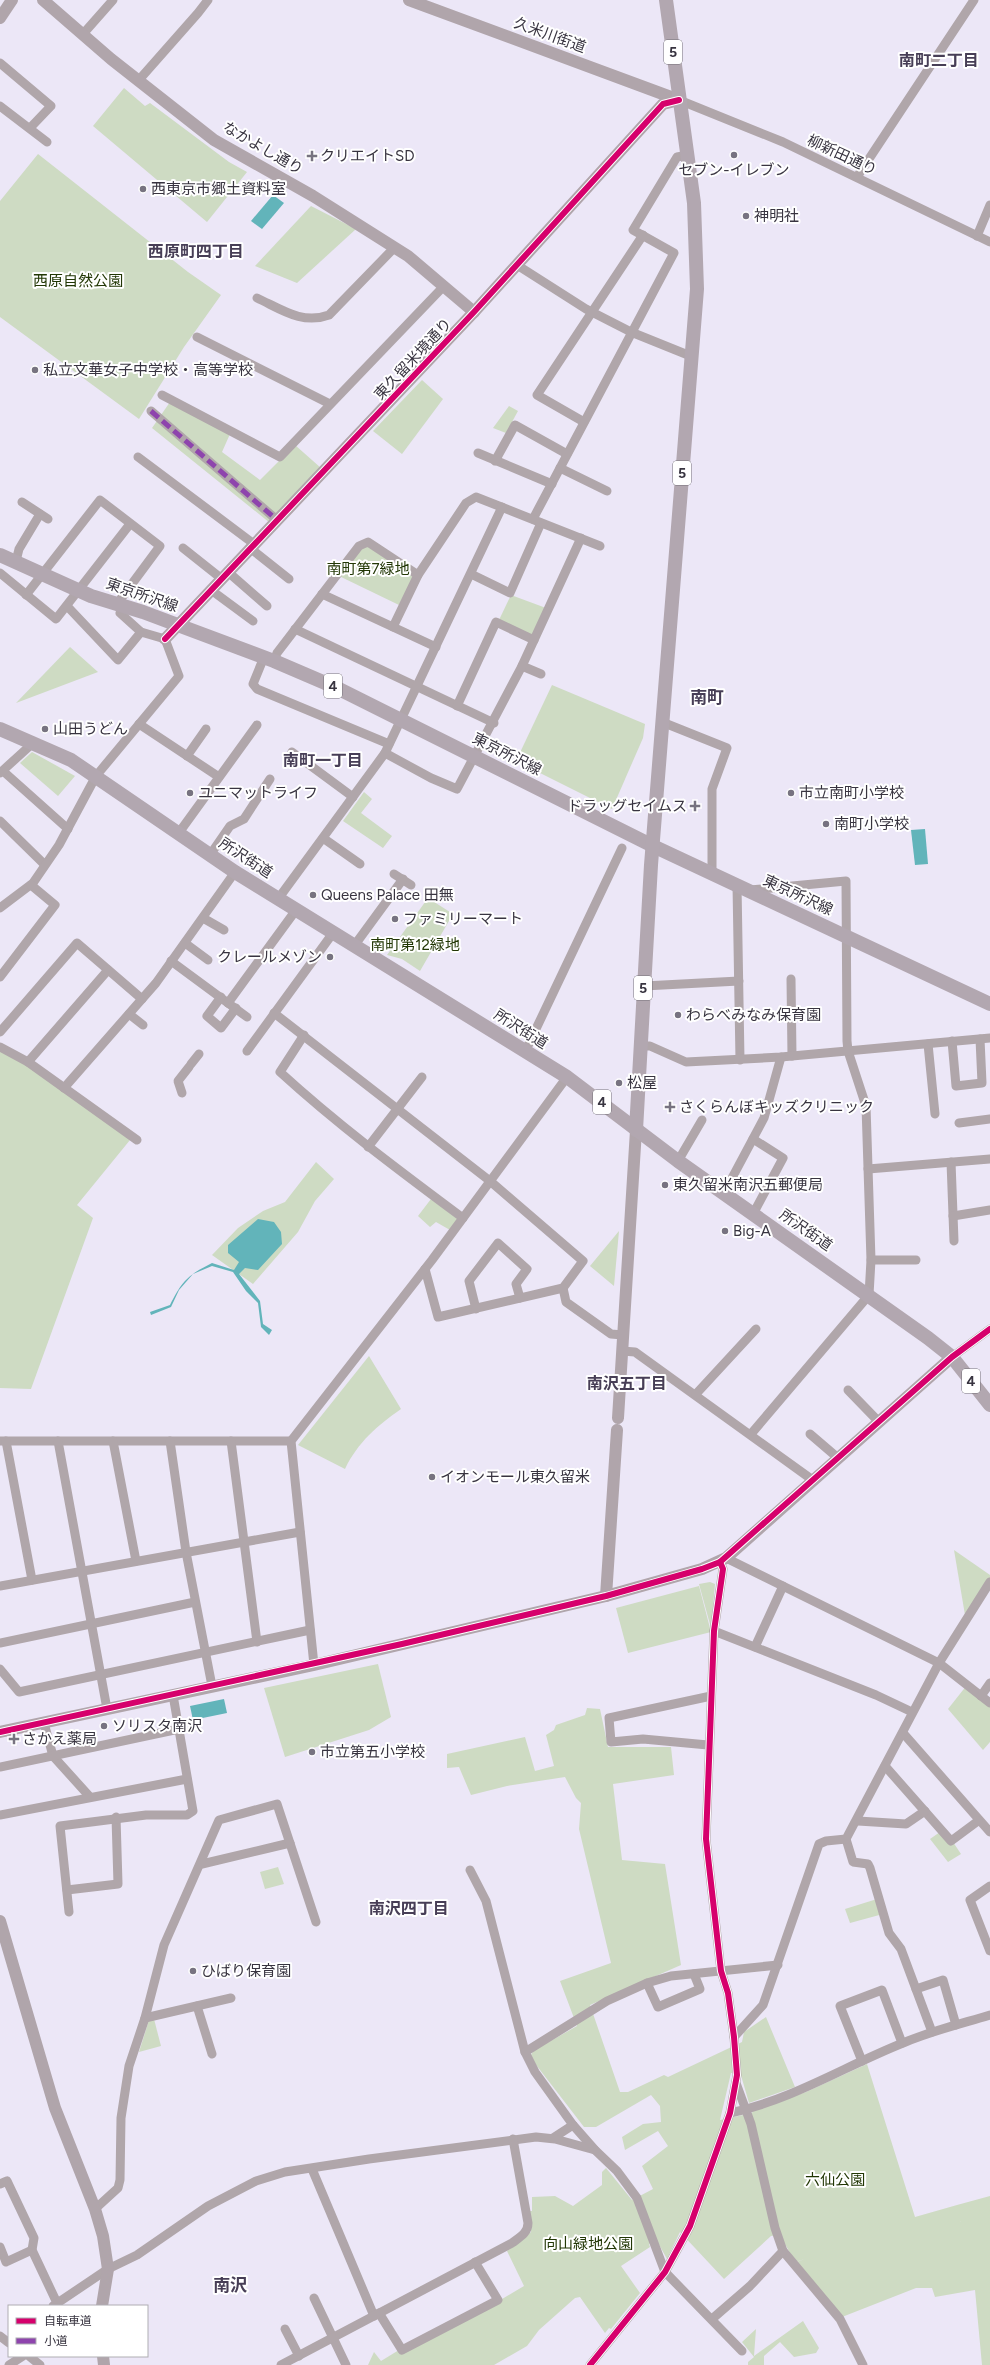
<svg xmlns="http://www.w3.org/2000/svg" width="990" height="2365" viewBox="0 0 990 2365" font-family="Figtree,'Noto Sans JP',sans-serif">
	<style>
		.green { fill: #cedbc3 }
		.water { fill: #62b4ba }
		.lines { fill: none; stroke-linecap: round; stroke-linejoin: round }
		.street { stroke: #b0a6aa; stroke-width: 9 }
		.secondary { stroke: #b0a5ab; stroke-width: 12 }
		.primary { stroke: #b2a7b0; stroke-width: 14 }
		.quiet { stroke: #8e44ad; stroke-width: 5; stroke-dasharray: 10 5; stroke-linecap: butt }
		.cycleway-casing { stroke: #fff; stroke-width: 8 }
		.cycleway { stroke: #d6006c; stroke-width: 6 }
		.poi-dot { fill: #777380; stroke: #fff; stroke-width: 1.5 }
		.labels { text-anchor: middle; stroke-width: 4; stroke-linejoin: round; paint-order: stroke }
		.shield { fill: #fff; stroke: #747179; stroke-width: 1 }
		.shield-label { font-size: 14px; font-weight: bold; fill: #383440 }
		.street-label { font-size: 15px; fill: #383440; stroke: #fff }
		.poi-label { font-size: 15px; fill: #383440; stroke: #fff; text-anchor: start }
		.park-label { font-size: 15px; fill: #223705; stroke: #fff }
		.neighbourhood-label { font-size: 16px; font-weight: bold; fill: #473e56; stroke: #fff }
		.quarter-label { font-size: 17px; font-weight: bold; fill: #473e56; stroke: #fff }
	</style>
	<rect width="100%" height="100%" fill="#ece7f7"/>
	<g class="green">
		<polygon points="124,88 145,106 150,103 229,162 247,172 207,222 93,126"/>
		<polygon points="38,154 188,272 221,295 184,347 139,419 0,317 0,201"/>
		<polygon points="311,206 356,229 297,283 255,266"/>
		<polygon points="422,380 443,399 402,454 373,431"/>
		<polygon points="170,402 230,434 222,452 260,480 295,445 321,468 270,523 152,428"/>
		<polygon points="509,406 518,411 506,433 493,428"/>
		<polygon points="367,544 413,577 399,605 339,576 360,548"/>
		<polygon points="511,595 546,608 533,636 499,620"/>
		<polygon points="70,647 98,672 16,703"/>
		<polygon points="552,685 645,724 643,738 612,809 516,761"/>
		<polygon points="32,752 75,776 58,796 20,763"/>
		<polygon points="364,792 372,799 361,813 392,836 383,848 343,821"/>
		<polygon points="428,898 453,914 420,971 402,959 387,955"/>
		<polygon points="0,1050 33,1069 130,1140 77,1205 93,1218 31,1389 0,1388"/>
		<polygon points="316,1162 334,1179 315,1201 298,1232 253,1284 212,1255 238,1228 263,1211 285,1202"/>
		<polygon points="431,1199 458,1219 450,1230 436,1222 430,1227 418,1216"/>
		<polygon points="619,1231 614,1286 590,1266"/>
		<path d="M 369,1356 L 401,1409 C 377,1426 358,1442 345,1469 L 298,1445 Z"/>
		<polygon points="954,1550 990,1575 990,1582 966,1621"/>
		<polygon points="710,1582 715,1584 711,1628 699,1584"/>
		<polygon points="699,1586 711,1632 628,1653 616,1608"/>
		<polygon points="378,1664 391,1717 369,1730 285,1757 264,1688"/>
		<polygon points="967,1685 990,1703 990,1742 983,1750 948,1709"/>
		<polygon points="587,1708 600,1709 608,1747 671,1747 674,1775 613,1784 622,1860 665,1864 681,1965 590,2005 620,2092 628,2092 664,2075 668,2077 742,2042 744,2032 766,2017 795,2087 749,2103 740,2072 731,2073 720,2120 752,2113 753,2110 806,2092 867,2064 915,2217 957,2205 961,2222 957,2205 990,2196 990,2365 982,2365 975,2290 935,2297 932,2288 916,2288 842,2317 796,2262 805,2259 795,2262 780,2235 771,2236 724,2279 680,2232 667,2259 656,2239 649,2244 650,2247 621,2266 640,2293 611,2329 609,2328 605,2333 580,2297 575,2298 539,2330 527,2346 494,2365 368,2365 374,2352 381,2361 399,2350 487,2308 524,2286 507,2251 531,2232 530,2211 532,2211 532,2197 555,2196 573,2206 602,2185 602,2172 606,2168 632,2200 653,2189 642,2166 668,2146 658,2131 625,2150 622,2137 643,2124 661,2122 660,2106 651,2095 596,2127 584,2127 530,2057 533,2051 577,2026 560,1981 611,1963 579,1829 581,1803 576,1798 565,1777 507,1786 471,1795 459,1767 447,1768 447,1754 525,1737 535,1771 554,1766 546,1735 554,1730 556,1725 585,1715"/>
		<polygon points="940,1832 953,1842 961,1854 948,1862 930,1839"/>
		<polygon points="278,1867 284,1884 265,1889 260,1872"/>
		<polygon points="877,1899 883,1914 850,1923 845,1909"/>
		<polygon points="154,2019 161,2046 139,2052 149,2020"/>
		<polygon points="803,2321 819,2348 816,2353 794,2357 780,2342 764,2356 764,2365 748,2365 748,2362 754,2357 742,2342 756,2329 754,2356"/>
	</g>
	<g class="water">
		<polygon points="273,195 284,203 262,229 251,221"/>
		<polygon points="925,829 928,864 915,865 911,830"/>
		<path d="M 258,1219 L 274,1222 L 281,1232 L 282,1244 L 258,1270 L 245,1268 L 239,1274 L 260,1301 L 263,1324 L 272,1330 L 269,1335 L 261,1327 L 258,1303 L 246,1291 L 233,1272 L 212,1266 L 193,1274 L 179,1290 L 171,1307 L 151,1315 L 150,1312 L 170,1305 C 182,1281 188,1275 212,1263 L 234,1270 L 239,1262 L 228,1253 L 228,1245 Z"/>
		<polygon points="224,1699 227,1713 193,1720 190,1706"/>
	</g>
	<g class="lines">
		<g class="street">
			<polyline points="83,34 113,0"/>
			<polyline points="0,63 51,106 30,128"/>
			<polyline points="138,81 198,13 208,0"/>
			<polyline points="679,100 783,142 990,242"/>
			<polyline points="0,106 47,142"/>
			<polyline points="857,177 974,0"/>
			<polyline points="977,236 990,205"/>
			<polyline points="517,265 586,309 631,332 693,357"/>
			<path d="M 257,298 C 281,309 302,325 329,315 L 395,247"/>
			<polyline points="197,337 330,404"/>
			<polyline points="162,395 280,457 444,286"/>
			<polyline points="151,411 277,520"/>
			<polyline points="584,422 537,395 643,235"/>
			<polyline points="478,453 552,484"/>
			<polyline points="138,457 254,544"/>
			<polyline points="495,461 515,425 567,454"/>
			<polyline points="560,468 607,491"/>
			<polyline points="22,502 48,519"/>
			<polyline points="533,519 674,253 633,230 677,157 688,155"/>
			<polyline points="183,548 222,579"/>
			<polyline points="250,548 289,579"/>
			<polyline points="16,561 19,549 40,514"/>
			<polyline points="228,572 267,606"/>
			<polyline points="0,573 56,619 130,524"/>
			<polyline points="471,574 510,593 541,523"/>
			<polyline points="211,590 253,621"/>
			<polyline points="322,594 436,647"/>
			<polyline points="26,595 100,500 160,546 117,604"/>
			<polyline points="67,606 118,660 141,632"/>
			<polyline points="393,627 418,575"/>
			<polyline points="295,629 494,723"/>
			<polyline points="264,657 253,684 257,689 389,744"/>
			<polyline points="274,661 277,653 359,546 368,542 418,575 466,503 476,497 600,546"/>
			<polyline points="522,666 541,674"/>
			<polyline points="457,706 496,622 534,640"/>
			<polyline points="662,722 727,748 712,789 712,873"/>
			<polyline points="139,724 219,777"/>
			<polyline points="292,752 353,797"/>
			<polyline points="385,753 431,778 457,789 522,666 581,538"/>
			<polyline points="187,756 206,729"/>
			<polyline points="3,771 68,829"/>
			<polyline points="0,773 33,743"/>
			<polyline points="0,821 44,864"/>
			<polyline points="178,834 257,725"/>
			<polyline points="323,838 360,864"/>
			<polyline points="210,855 230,826 244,819 270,779"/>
			<polyline points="394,874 411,885"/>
			<polyline points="737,885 740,1060"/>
			<polyline points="750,890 846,881 847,1041 848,1051 866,1106 871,1260 869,1295 751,1434"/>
			<polyline points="278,899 385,753 502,507"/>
			<polyline points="0,908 33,883 59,845 96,776 179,676 165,639 141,632 120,613 123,606"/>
			<polyline points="203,918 224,930"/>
			<polyline points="185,943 208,960"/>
			<polyline points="354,946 403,879"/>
			<polyline points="171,961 247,1017"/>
			<polyline points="0,977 55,905 31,885"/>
			<polyline points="791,979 792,1056"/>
			<polyline points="644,986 739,981"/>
			<polyline points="221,997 207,1016 221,1028 236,1008"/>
			<polyline points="228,1003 296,910"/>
			<polyline points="274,1013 490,1181 583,1261 563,1288 438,1317 425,1269"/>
			<polyline points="129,1014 143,1025"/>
			<polyline points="0,1032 77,943 142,999"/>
			<path d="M 304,1035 L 280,1072 C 338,1125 400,1171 463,1218"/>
			<polyline points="952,1041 956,1086 982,1083 980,1039"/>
			<polyline points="928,1044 935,1114"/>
			<polyline points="640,1046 650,1046 686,1062 781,1057 990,1038"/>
			<polyline points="0,1047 28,1062 137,1140"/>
			<polyline points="247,1051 333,933"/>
			<polyline points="525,1052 622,848"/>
			<polyline points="28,1062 108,970"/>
			<polyline points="191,1064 199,1054"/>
			<polyline points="64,1088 156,983 235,872"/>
			<polyline points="182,1093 178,1081 189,1067"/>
			<polyline points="959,1123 990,1119"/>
			<polyline points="753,1139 783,1158 753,1214"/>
			<polyline points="368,1147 422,1077"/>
			<polyline points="678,1161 702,1120"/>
			<polyline points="951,1162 954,1241"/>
			<polyline points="868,1169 990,1159"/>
			<polyline points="724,1193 764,1118 781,1057"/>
			<polyline points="953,1216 990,1210"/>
			<polyline points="871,1260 916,1260"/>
			<polyline points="563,1288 566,1302 611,1334 623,1335"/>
			<polyline points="476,1309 469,1281 498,1243 527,1269 516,1284 520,1298"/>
			<polyline points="622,1351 635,1352 814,1481"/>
			<polyline points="952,1357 990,1329"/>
			<polyline points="848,1390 879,1422"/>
			<polyline points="696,1394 756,1329"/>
			<polyline points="810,1434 838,1458"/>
			<polyline points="0,1441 291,1441"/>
			<polyline points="6,1441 32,1580"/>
			<polyline points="58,1441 107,1709"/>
			<polyline points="113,1441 136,1561"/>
			<polyline points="170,1441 186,1552 212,1686"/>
			<polyline points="231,1441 257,1642"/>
			<polyline points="726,1558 939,1663 990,1703"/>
			<polyline points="0,1586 300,1532"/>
			<polyline points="714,1631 876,1695 912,1712"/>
			<polyline points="0,1643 195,1602"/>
			<polyline points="755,1647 783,1586"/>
			<polyline points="314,1665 291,1441 432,1260 567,1077"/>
			<polyline points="0,1669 19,1692 310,1630"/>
			<polyline points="981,1696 990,1683"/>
			<polyline points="44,1723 53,1756 90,1797"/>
			<polyline points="903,1733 990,1832"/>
			<polyline points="708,1745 643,1739 611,1742 609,1718 711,1696"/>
			<polyline points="885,1766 951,1841 978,1821"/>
			<polyline points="0,1767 179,1729"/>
			<polyline points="0,1815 187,1779"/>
			<polyline points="858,1821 906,1824 925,1811"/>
			<polyline points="846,1839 853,1862 868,1864 870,1868 889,1933 901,1949 932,2032"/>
			<polyline points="202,1864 290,1843"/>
			<polyline points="470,1870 486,1901 525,2052 535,2072 573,2125 595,2150 617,2171 637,2198 665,2272 742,2351"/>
			<polyline points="990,1886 970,1900 990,1951"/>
			<polyline points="67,1890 118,1884 116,1817"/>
			<polyline points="69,1912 60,1826 146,1815 187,1815 193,1811 173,1695"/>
			<polyline points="647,1983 658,2007 700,1989 694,1974"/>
			<polyline points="916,1989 943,1980 956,2025"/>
			<polyline points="197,2006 212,2054"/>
			<polyline points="145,2018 231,1998"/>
			<polyline points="734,2037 763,2005 819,1844 826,1841 846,1839 939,1663 990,1582"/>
			<polyline points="525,2052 607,2001 647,1983 671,1976 778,1965"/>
			<polyline points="862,2061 840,2006 882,1990 902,2043"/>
			<polyline points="736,2083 751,2124 775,2228 783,2251 840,2319 863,2365"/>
			<path d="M 730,2113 C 792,2100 845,2066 903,2043 C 931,2031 960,2024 990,2015"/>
			<polyline points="553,2138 573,2125"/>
			<polyline points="312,2169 374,2316"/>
			<polyline points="0,2184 7,2181 34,2238 32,2250 57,2303"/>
			<polyline points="95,2209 118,2188 120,2180 121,2118 129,2066 145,2018 164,1945 219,1820 277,1804 316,1922"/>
			<polyline points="0,2247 6,2262 32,2250"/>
			<polyline points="314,2298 346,2365"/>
			<polyline points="53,2306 108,2269 137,2255 208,2206 256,2181 285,2172 369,2159 536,2137 555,2139 595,2150"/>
			<polyline points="379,2313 402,2350 498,2300 475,2262"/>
			<polyline points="712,2319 750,2286 783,2251"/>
			<polyline points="285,2329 299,2356"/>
			<polyline points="0,2336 9,2343"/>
			<polyline points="29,2356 40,2365"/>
			<polyline points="9,2365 23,2356"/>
			<path d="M 281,2365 L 512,2243 C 520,2237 528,2233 528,2223 L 513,2139"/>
			<polyline points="590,2365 665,2272 690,2226 730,2113 737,2075 734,2037 728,1993 721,1971 706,1839 714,1631 723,1569 720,1562"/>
		</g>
		<g class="secondary">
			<polyline points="43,0 111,59 214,140 313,196 408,256 474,312"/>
			<polyline points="409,0 679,100"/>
			<polyline points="0,18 12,0"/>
			<polyline points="165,639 474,312 663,104 679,100"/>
			<polyline points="618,1418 636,1130"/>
			<polyline points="606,1596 617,1430"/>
			<polyline points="0,1732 314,1665 606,1596 702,1569 726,1558 952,1357"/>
			<polyline points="0,1921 55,2108 95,2209 103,2236 108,2269 102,2306"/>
			<polyline points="103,2356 104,2365"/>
		</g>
		<g class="primary">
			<polyline points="0,555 91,596 143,612 274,661 337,688 653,846 990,1004"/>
			<polyline points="0,729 71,760 235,872 567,1077 678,1161 928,1338 952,1357 990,1405"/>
			<polyline points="636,1130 651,865 697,289 694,203 666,0"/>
		</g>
		<polyline class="quiet" points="151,411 277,520"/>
		<g class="cycleway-casing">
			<g id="cycleway">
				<polyline points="165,639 474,312 663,104 679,100"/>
				<polyline points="0,1732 402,1644 606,1596 702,1569 720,1562 952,1357 990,1329"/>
				<polyline points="590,2365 665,2272 690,2226 730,2113 737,2075 734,2037 728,1993 721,1971 706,1839 714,1631 723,1569 720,1562"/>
			</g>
		</g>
		<use href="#cycleway" class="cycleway"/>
	</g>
	<g class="poi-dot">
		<circle cx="734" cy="155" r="4"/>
		<path d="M310 150h4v4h4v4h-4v4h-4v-4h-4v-4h4z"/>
		<circle cx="143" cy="189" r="4"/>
		<circle cx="746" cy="216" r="4"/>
		<circle cx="35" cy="370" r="4"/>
		<circle cx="45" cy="729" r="4"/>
		<circle cx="190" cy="793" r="4"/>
		<circle cx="791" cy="793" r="4"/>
		<path d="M693 800h4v4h4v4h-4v4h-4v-4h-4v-4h4z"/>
		<circle cx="826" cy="824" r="4"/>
		<circle cx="313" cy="895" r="4"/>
		<circle cx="395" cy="919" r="4"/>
		<circle cx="330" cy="957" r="4"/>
		<circle cx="678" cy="1015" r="4"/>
		<circle cx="619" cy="1083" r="4"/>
		<path d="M668 1101h4v4h4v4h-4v4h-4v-4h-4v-4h4z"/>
		<circle cx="665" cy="1185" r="4"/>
		<circle cx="725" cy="1231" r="4"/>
		<circle cx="432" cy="1477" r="4"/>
		<circle cx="104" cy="1726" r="4"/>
		<path d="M12 1733h4v4h4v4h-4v4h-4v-4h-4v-4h4z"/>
		<circle cx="312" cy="1752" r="4"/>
		<circle cx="193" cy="1971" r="4"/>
	</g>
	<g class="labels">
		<g class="shield">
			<rect x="664" y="40" width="18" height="24" rx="3"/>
			<rect x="673" y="461" width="18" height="24" rx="3"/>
			<rect x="324" y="674" width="18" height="24" rx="3"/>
			<rect x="634" y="976" width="18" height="24" rx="3"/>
			<rect x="593" y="1090" width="18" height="24" rx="3"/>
			<rect x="962" y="1369" width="18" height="24" rx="3"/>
		</g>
		<g class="shield-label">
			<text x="673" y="57">5</text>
			<text x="682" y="478">5</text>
			<text x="333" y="691">4</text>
			<text x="643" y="993">5</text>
			<text x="602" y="1107">4</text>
			<text x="971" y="1386">4</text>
		</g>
		<g class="street-label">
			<text transform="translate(550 35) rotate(20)" y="5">久米川街道</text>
			<text transform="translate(263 148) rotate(30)" y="5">なかよし通り</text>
			<text transform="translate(842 155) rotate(25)" y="5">柳新田通り</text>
			<text transform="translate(413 359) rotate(-47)" y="5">東久留米境通り</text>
			<text transform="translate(142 595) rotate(19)" y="5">東京所沢線</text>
			<text transform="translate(507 754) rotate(27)" y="5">東京所沢線</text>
			<text transform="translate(246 858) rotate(33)" y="5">所沢街道</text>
			<text transform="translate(798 895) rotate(25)" y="5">東京所沢線</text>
			<text transform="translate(521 1029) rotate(32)" y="5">所沢街道</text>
			<text transform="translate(806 1230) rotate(35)" y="5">所沢街道</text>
		</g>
		<g class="poi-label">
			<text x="320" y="161">クリエイトSD</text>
			<text x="734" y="175" text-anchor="middle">セブン-イレブン</text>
			<text x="151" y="194">西東京市郷土資料室</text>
			<text x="754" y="221">神明社</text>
			<text x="43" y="375">私立文華女子中学校・高等学校</text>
			<text x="53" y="734">山田うどん</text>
			<text x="198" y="798">ユニマットライフ</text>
			<text x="799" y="798">市立南町小学校</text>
			<text x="687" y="811" text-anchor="end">ドラッグセイムス</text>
			<text x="834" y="829">南町小学校</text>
			<text x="321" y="900">Queens Palace 田無</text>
			<text x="403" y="924">ファミリーマート</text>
			<text x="322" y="962" text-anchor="end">クレールメゾン</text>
			<text x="686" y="1020">わらべみなみ保育園</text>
			<text x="627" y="1088">松屋</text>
			<text x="679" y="1112">さくらんぼキッズクリニック</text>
			<text x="673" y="1190">東久留米南沢五郵便局</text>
			<text x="733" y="1236">Big-A</text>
			<text x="440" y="1482">イオンモール東久留米</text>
			<text x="112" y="1731">ソリスタ南沢</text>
			<text x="22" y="1744">さかえ薬局</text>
			<text x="320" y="1757">市立第五小学校</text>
			<text x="201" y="1976">ひばり保育園</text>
		</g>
		<g class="park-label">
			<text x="78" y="286">西原自然公園</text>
			<text x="368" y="574">南町第7緑地</text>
			<text x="415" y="950">南町第12緑地</text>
			<text x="835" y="2185">六仙公園</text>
			<text x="588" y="2249">向山緑地公園</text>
		</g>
		<g class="neighbourhood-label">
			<text x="939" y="66">南町二丁目</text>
			<text x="196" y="257">西原町四丁目</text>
			<text x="323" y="766">南町一丁目</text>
			<text x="627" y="1389">南沢五丁目</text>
			<text x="409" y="1914">南沢四丁目</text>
		</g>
		<g class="quarter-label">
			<text x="707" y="703">南町</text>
			<text x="230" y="2291">南沢</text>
		</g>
	</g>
	<rect x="8" y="2305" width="140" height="52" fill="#ffffff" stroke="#afaeb3"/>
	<rect x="16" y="2318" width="20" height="6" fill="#d6006c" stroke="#afaeb3"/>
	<text x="44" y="2325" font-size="12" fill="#383440">自転車道</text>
	<rect x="16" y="2338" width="20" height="6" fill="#8e44ad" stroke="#afaeb3"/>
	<text x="44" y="2345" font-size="12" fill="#383440">小道</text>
</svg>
